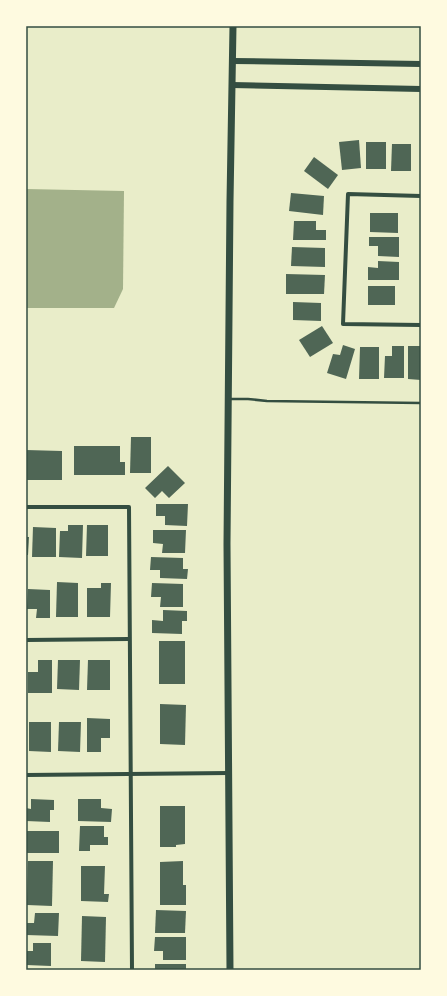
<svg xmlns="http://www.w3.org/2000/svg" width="447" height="996" viewBox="0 0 447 996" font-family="Karla,sans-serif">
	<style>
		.water { fill: #a3b18a }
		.building { fill: #4f6655 }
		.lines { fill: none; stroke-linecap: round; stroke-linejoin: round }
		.service { stroke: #344e41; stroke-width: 2.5 }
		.minor { stroke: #344e41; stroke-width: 4 }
		.tertiary { stroke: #344e41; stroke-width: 6 }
		.secondary { stroke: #344e41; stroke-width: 7 }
		.neatline { fill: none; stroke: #344e41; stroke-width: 1.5 }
	</style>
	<rect width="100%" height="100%" fill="#e9edc9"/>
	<polygon class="water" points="26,189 124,191 123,289 114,308 26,308"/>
	<g class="building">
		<polygon points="359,140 361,168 342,170 339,142"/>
		<rect x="366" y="142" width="20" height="27"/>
		<polygon points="392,144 411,144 411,171 391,171"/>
		<polygon points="314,157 338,175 328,189 304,171"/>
		<polygon points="291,193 324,196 323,215 289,211"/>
		<polygon points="370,213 398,213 398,233 370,232"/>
		<polygon points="294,221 316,221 316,230 326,230 326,240 293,240"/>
		<polygon points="369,237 399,237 399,257 378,256 378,246 369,246"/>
		<polygon points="292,247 325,248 325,267 291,266"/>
		<polygon points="378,261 399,262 399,280 368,280 368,267 378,268"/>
		<polygon points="286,274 325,275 324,294 286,294"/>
		<rect x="368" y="286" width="27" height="19"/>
		<polygon points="293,302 321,303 321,321 293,320"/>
		<polygon points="322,326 333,343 310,357 299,340"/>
		<polygon points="343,345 355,349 346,379 327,373 333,354 340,355"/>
		<polygon points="392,346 404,346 404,378 384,378 385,356 392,356"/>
		<polygon points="408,346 421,346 421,380 408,379"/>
		<polygon points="360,347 379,347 379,379 359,379"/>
		<polygon points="131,437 151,437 151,473 130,473"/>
		<polygon points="74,446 120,446 120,462 125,462 125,475 74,475"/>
		<polygon points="26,450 62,451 62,480 26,480"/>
		<polygon points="168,466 185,483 169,498 162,491 155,498 145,488"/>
		<polygon points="156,504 188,504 187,526 165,525 165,516 156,516"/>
		<polygon points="68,525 83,525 82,558 59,557 60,531 68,531"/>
		<polygon points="87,525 108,525 108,556 86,556"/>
		<polygon points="33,527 56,528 56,557 32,557"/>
		<polygon points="153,530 186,530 185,553 162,553 163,544 153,543"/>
		<polygon points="26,537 29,537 28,555 26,555"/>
		<polygon points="151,557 183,558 183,569 188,569 187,579 160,578 160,570 150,570"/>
		<polygon points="57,582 78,583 78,617 56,617"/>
		<polygon points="101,583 111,583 110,617 87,617 87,588 101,588"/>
		<polygon points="152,583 183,584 183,607 160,607 161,597 151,597"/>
		<polygon points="28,589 50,590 50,618 36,618 37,609 27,609"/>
		<polygon points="163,610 187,611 187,621 182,621 182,634 152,633 152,620 163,621"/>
		<rect x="159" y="641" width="26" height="43"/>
		<polygon points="38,660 52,660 52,693 28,693 28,672 38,672"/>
		<polygon points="58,660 80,660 79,690 57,689"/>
		<polygon points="88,660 110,660 110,690 87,690"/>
		<polygon points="160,704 186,705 185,745 160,744"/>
		<polygon points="87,718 110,719 110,738 101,738 101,752 87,752"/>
		<polygon points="29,722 51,722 51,752 29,751"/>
		<polygon points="59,722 81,722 80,752 58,751"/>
		<polygon points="31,799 54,800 54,810 50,810 50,822 26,821 26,808 31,809"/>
		<polygon points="78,799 101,799 101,808 112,809 111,822 78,821"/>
		<polygon points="160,806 185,806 185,844 176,845 176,847 160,847"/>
		<polygon points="80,826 104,826 104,837 108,837 108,845 90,845 90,851 79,851"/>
		<rect x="26" y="831" width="33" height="22"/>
		<polygon points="28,861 53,861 52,906 27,905"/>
		<polygon points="183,861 183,885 186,885 186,905 160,905 160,862"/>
		<polygon points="81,866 105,866 104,894 109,894 108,902 81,901"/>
		<polygon points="156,910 186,911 185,933 155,933"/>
		<polygon points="35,913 59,913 58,936 26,935 26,923 34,923"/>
		<polygon points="82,916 106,917 105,962 81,961"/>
		<polygon points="155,937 186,937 186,960 163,960 163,951 154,951"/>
		<polygon points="33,943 51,943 51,966 26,965 26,951 33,951"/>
		<rect x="155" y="964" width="31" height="6"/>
	</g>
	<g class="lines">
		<polyline class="service" points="230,399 248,399 267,401 421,403"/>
		<g class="minor">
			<polyline points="421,196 348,194 343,324 421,325"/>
			<polyline points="26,507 129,507 132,970"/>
			<polyline points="26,640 129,639"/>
			<polyline points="26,775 229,773"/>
		</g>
		<g class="tertiary">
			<polyline points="233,61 421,64"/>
			<polyline points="232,85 421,89"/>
		</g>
		<polyline class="secondary" points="230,970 227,544 230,201 233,26"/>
	</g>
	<rect width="447" height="996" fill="none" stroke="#fefae0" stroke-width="54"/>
	<rect x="27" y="27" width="393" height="942" class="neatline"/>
</svg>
